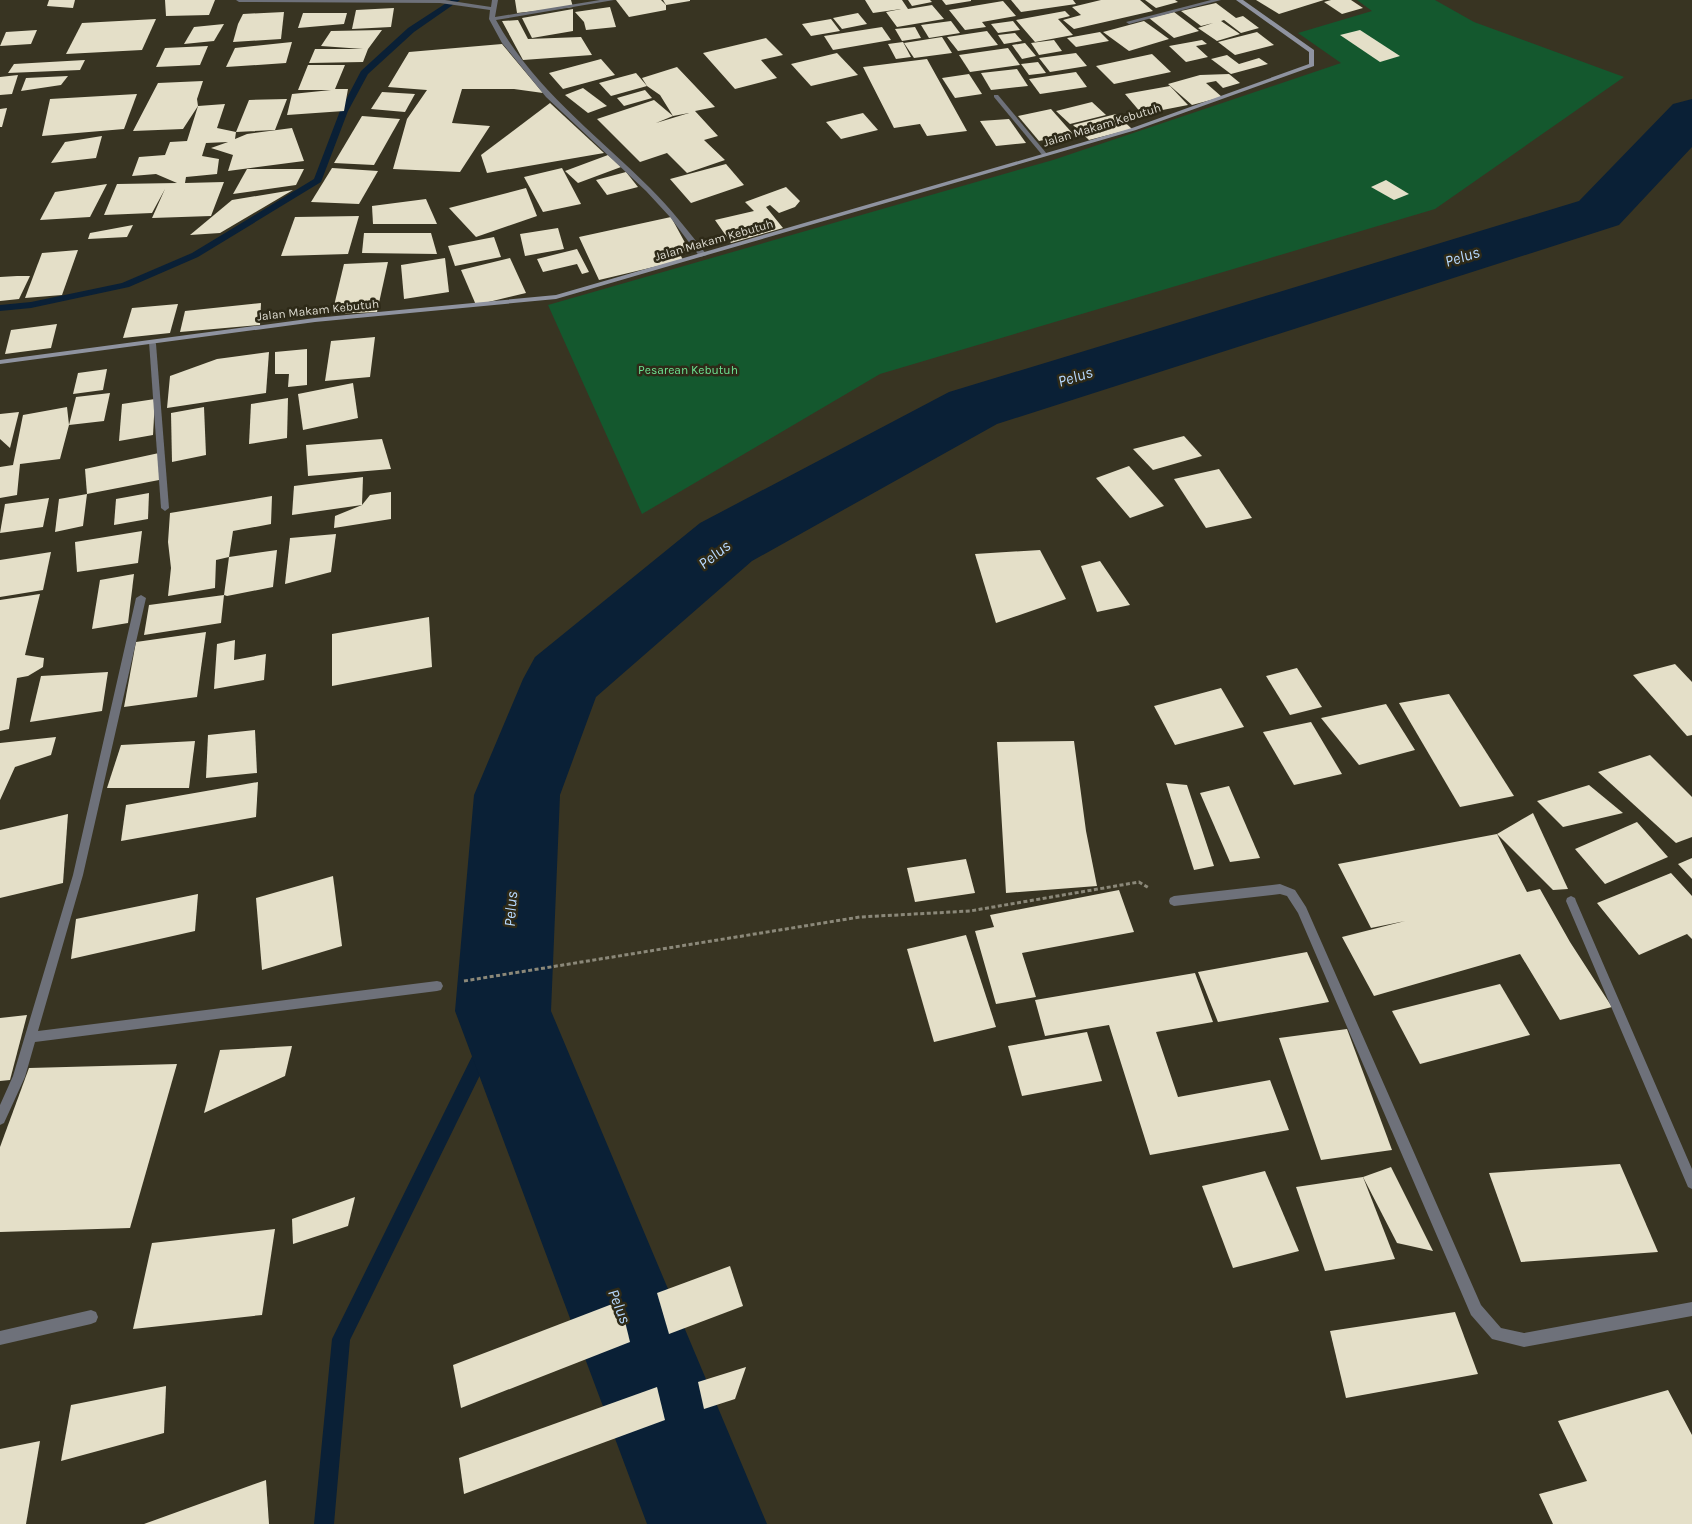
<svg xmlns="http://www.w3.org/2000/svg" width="1692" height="1524" viewBox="0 0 1692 1524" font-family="Karla,sans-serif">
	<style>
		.green { fill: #14582e }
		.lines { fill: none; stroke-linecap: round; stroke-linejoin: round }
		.stream { fill: #0a2036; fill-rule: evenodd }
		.river { fill: #0a2036; fill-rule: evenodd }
		.building { fill: #e4dfc8 }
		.path { stroke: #8b8879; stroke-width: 3; stroke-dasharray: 4 2.5; stroke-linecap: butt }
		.street { fill: #6e717a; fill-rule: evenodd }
		.secondary { fill: #8f93a0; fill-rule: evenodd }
		.labels { text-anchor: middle; stroke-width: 5; stroke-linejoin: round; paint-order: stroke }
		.far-street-label { font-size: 12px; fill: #dedcd1; stroke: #2e2a18 }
		.far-park-label { font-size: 12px; fill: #6de493; stroke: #2e2a18 }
		.water-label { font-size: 16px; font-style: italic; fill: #b7d9ff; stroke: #2e2a18 }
	</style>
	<rect width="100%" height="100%" fill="#383422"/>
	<polygon class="green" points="1357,0 1435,0 1474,22 1624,77 1435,209 880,374 642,514 548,305 1053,160 1341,63 1298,33 1372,11"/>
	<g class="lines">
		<g class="stream">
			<polygon points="451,0 460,0 414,32 368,74 348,111 321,182 198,257 129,287 31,308 0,311 0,305 31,302 122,283 192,253 314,179 340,111 361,71 408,28"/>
			<polygon points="503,1004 509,1006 511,1011 509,1016 350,1340 334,1524 314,1524 332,1339 497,1006"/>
		</g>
		<polygon class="river" points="1692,99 1692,147 1619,225 997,424 752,561 596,697 560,795 551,1011 767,1524 647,1524 455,1011 474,795 523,679 535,657 700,523 949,392 1579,201 1673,104"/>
	</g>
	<g class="building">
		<polygon points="49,0 75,0 73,8 47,6"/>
		<polygon points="165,0 215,0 209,15 166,16"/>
		<polygon points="515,0 571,0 573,7 517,13"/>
		<polygon points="616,0 661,0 666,5 666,10 629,17"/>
		<polygon points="663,0 690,0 690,1 666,5"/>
		<polygon points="865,0 902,0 908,9 932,5 944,19 897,27 886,12 901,9 873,13"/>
		<polygon points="908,0 930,0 932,2 912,6"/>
		<polygon points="942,0 971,0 971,1 946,5"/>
		<polygon points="1011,0 1073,0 1076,4 1021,12"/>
		<polygon points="1101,0 1140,0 1153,11 1074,29 1063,20 1081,15 1072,7"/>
		<polygon points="1145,0 1175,0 1178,2 1156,8"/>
		<polygon points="1256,0 1324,0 1279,14"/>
		<polygon points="1331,0 1351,0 1363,8 1342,14 1324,2"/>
		<polygon points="1003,1 1016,16 982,22 986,27 965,30 949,10"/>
		<polygon points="1216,3 1236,18 1243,16 1259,28 1241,33 1224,20 1221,21 1240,34 1217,41 1198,28 1213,23 1201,26 1181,11"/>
		<polygon points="610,7 616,27 586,30 584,22 575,12"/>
		<polygon points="394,8 391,27 352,29 356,10"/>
		<polygon points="573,9 573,31 532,38 522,18"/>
		<polygon points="1065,11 1070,16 1058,19 1073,35 1035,42 1016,20"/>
		<polygon points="284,12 281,39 233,42 238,24 243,14"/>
		<polygon points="1174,12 1199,31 1174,38 1149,18"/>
		<polygon points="303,13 347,13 344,24 298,28"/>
		<polygon points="858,13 867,24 842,29 833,18"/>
		<polygon points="156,19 142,50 66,54 82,23"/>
		<polygon points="831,19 840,31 811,36 802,24"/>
		<polygon points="518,20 528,39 581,37 592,55 523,60 502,21"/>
		<polygon points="951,21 960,33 929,38 921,25"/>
		<polygon points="1013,21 1020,30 998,33 991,24"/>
		<polygon points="1144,21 1169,39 1129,51 1103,32"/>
		<polygon points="224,24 214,41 184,44 194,27"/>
		<polygon points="882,27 891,40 833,50 824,36"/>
		<polygon points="915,27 921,38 902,41 895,29"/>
		<polygon points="37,30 31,44 0,46 6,32"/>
		<polygon points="382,30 368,49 363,62 309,63 315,49 363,49 321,46 331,31"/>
		<polygon points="1360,30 1400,56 1380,62 1340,35"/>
		<polygon points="987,31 998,45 958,51 947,37"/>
		<polygon points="1100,32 1109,41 1076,47 1067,38"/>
		<polygon points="1257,32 1274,45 1235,55 1218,42"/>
		<polygon points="1015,33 1022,41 1004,44 998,35"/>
		<polygon points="942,37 952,53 914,58 904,43"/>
		<polygon points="766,38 783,55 761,60 777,78 735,89 703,53"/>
		<polygon points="1054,40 1062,51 1039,55 1031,43"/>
		<polygon points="1202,40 1207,44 1196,46 1208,57 1186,62 1169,46"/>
		<polygon points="292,42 286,63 226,67 235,48"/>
		<polygon points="903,42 911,57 896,59 888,44"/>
		<polygon points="1025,43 1036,56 1022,59 1012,45"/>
		<polygon points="502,44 543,93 514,89 462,89 452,123 490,126 460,172 393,169 407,119 427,90 388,87 409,52"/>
		<polygon points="208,46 200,65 156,67 165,48"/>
		<polygon points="1008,48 1020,65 970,72 959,55"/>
		<polygon points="837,53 858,75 811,86 791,64"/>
		<polygon points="1076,53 1087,66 1050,72 1039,58"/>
		<polygon points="1152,54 1171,72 1114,84 1096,66"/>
		<polygon points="1227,55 1239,64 1259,58 1268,64 1231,74 1211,59"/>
		<polygon points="601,59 615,75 563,89 549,73"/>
		<polygon points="927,59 967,131 927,136 920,124 894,128 863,67"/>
		<polygon points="85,60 80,70 8,73 14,64"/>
		<polygon points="1038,62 1046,73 1029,75 1021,64"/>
		<polygon points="308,65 345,65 335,89 348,89 344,111 287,115 292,94 331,90 298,90"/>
		<polygon points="677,67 715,107 695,111 718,136 704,140 725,160 687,173 667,153 640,162 597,119 654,100 673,116 656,123 689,113 673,116 660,95 647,86 642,78"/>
		<polygon points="1017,69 1028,86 991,90 981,73"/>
		<polygon points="1076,72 1087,87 1040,94 1029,79"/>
		<polygon points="636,73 647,86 611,96 599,83"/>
		<polygon points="969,74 982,94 955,98 942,78"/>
		<polygon points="1229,74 1240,83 1223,88 1216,81 1206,83 1222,97 1192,105 1168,84 1200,75"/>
		<polygon points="18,75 12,94 0,95 0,77"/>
		<polygon points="68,76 61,85 21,91 26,78"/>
		<polygon points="203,81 197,99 198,106 183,129 133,131 158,83"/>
		<polygon points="1170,86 1188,105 1142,114 1125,94"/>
		<polygon points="583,88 607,106 588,113 565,95"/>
		<polygon points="645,90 652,98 624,106 617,98"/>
		<polygon points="382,92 415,94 405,112 371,109"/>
		<polygon points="137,94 124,129 42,136 50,99"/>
		<polygon points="287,99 275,130 236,132 235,139 247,134 292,128 304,161 228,171 233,155 211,148 228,142 206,143 202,156 219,159 217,174 186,177 185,183 224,182 211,216 152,218 165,189 152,213 104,215 117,184 177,183 156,174 132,176 139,157 165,155 170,142 187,141 198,106 225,104 217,128 236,132 249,100"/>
		<polygon points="1092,102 1106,115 1070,124 1056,111"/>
		<polygon points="550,103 604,153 487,173 481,155"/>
		<polygon points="7,108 2,127 0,127 0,109"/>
		<polygon points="1051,109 1073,134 1039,141 1018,116"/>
		<polygon points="863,113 878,130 841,139 826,122"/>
		<polygon points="1116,114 1132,129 1089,140 1073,125"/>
		<polygon points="362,116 400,119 374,165 334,163"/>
		<polygon points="1009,119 1026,143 996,146 980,121"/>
		<polygon points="102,136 96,158 51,163 65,142"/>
		<polygon points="608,155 621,167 578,183 565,171"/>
		<polygon points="726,164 744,185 691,203 670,179"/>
		<polygon points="332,168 378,171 359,204 311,202"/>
		<polygon points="562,168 581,204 543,212 524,177"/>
		<polygon points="247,169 304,169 296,185 233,194"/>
		<polygon points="626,172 638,187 607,195 596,180"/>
		<polygon points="1386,180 1409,194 1394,200 1371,187"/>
		<polygon points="107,184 90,217 40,220 55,192"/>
		<polygon points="786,187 800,201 795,207 779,213 770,205 766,207 783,228 731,243 715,220 754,211 745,202"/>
		<polygon points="526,188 537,216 476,237 449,208"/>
		<polygon points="293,190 220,233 190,235 232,200"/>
		<polygon points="426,199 437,224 373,224 372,206"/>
		<polygon points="359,216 348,254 281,256 295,217"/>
		<polygon points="671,217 689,250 679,252 683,260 599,280 579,237"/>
		<polygon points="133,225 127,237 88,239 90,233"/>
		<polygon points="558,228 564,249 525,256 520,234"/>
		<polygon points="364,233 431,233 437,254 362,253"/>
		<polygon points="494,237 501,257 455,266 448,246"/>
		<polygon points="577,249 589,272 582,274 577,264 543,272 537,259"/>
		<polygon points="78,250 62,295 25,298 42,253"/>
		<polygon points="445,258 449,292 404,299 401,265"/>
		<polygon points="510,258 526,293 476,305 461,270"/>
		<polygon points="388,262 377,312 332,314 344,264"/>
		<polygon points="17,276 30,276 19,299 0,301 0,277"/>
		<polygon points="261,303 260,325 180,332 185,311"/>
		<polygon points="178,304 170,333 123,338 132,308"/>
		<polygon points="57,324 51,348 5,354 11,330"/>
		<polygon points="375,337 370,377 325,381 331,341"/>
		<polygon points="307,349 307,385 288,387 289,374 275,374 275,352"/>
		<polygon points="269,352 266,393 167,408 170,376 217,359"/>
		<polygon points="107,369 103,390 73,394 78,373"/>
		<polygon points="353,383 358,418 303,430 298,394"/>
		<polygon points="110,393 104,421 69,425 76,397"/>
		<polygon points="288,398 287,438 249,444 251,404"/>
		<polygon points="155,399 153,435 119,441 122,404"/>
		<polygon points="67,407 69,425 60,459 20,464 17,495 0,498 0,467 13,465 23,415"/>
		<polygon points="204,407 206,455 172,462 171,413"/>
		<polygon points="19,412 10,448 0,439 0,414"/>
		<polygon points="1184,436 1202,456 1153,470 1133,449"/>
		<polygon points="382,439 391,469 308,476 306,445"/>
		<polygon points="159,453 159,480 87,494 85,469"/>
		<polygon points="1129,466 1164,506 1130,518 1096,478"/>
		<polygon points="1219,469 1252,518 1206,528 1174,479"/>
		<polygon points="363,477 362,505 292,515 294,486"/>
		<polygon points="391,492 391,519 334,528 335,516 362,505 370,495"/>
		<polygon points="149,493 148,519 114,525 116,499"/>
		<polygon points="87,494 83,526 55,532 59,499"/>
		<polygon points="272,496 271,524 233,531 229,557 216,560 215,588 168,596 171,568 168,542 170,513"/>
		<polygon points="49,498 43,527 0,533 5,504"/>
		<polygon points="142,531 138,563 77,572 75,542"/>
		<polygon points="336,534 331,572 285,584 290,538"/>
		<polygon points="277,550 273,587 227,596 224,595 221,623 144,635 149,605 224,595 229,557"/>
		<polygon points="1040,550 1066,599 996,623 975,554"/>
		<polygon points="51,552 43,590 0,597 0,560"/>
		<polygon points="1100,561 1130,605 1097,612 1081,566"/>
		<polygon points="134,574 128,623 92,629 100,580"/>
		<polygon points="40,594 25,655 44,658 43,667 28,676 17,678 9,729 0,731 0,600"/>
		<polygon points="429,617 432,667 332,686 332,634"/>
		<polygon points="206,632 197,697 124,707 136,642"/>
		<polygon points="235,640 234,660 266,654 264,680 214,689 217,644"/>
		<polygon points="1675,664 1692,682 1692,735 1687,736 1633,675"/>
		<polygon points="1297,668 1322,707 1290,715 1266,676"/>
		<polygon points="108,672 102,711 30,722 41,676"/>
		<polygon points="1221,688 1244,727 1175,745 1154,706"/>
		<polygon points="1449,694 1514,796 1460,807 1399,703"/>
		<polygon points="1386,704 1415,750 1359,765 1321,718"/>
		<polygon points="1311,722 1342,774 1294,785 1263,732"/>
		<polygon points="255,730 257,773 206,778 208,735"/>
		<polygon points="56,737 51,755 15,767 0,800 0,743"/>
		<polygon points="195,741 189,788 107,788 121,745"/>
		<polygon points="1074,741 1086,831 1097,886 1006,893 997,742"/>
		<polygon points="1650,755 1692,797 1692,837 1676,843 1598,772"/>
		<polygon points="258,782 256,817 121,841 126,805"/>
		<polygon points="1166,783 1187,785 1214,866 1194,870"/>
		<polygon points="1589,785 1623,813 1563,827 1537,801"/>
		<polygon points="1229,786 1260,858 1230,862 1200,793"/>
		<polygon points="1533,813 1568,889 1553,890 1497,834"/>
		<polygon points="68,814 63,883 0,898 0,830"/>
		<polygon points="1637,822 1668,857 1605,884 1575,849"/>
		<polygon points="1497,834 1527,892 1540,889 1570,942 1612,1007 1560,1020 1520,954 1374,996 1342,937 1405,921 1371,928 1338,864"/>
		<polygon points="1692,858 1692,879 1678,864"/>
		<polygon points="966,859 975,893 915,902 907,868"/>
		<polygon points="1671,873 1692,896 1692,939 1687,934 1639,955 1597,903"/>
		<polygon points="333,876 342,946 262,970 256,898"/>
		<polygon points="1119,890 1134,932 1022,953 1036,997 996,1004 975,931 994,927 990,915"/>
		<polygon points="198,894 195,931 71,959 76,919"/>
		<polygon points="966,935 996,1027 934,1042 907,949"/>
		<polygon points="1307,952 1329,1002 1218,1022 1198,972"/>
		<polygon points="1195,973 1213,1022 1156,1032 1178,1097 1270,1080 1289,1130 1150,1155 1109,1025 1045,1036 1035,1000"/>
		<polygon points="1500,984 1530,1035 1420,1064 1392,1011"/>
		<polygon points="27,1015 10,1080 0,1081 0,1018"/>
		<polygon points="1347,1029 1392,1150 1321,1160 1279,1038"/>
		<polygon points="1087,1032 1102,1081 1022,1096 1008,1046"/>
		<polygon points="292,1046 285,1076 204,1113 220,1050"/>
		<polygon points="177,1064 130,1228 0,1232 0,1147 29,1068"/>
		<polygon points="1620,1164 1658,1252 1521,1262 1489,1173"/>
		<polygon points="1391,1167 1433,1251 1397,1243 1363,1177"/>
		<polygon points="1265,1171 1299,1251 1233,1268 1202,1186"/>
		<polygon points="1363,1177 1395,1259 1325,1271 1296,1187"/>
		<polygon points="355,1197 348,1226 293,1244 292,1219"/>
		<polygon points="275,1229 262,1315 133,1329 152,1243"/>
		<polygon points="730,1266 743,1306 669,1334 657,1293"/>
		<polygon points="620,1301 630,1342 461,1408 453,1365"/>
		<polygon points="1455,1312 1478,1374 1346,1398 1330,1331"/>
		<polygon points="746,1367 735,1399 704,1409 698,1382"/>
		<polygon points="166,1386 164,1433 61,1461 71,1405"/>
		<polygon points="657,1387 665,1420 464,1494 459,1458"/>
		<polygon points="1668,1390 1692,1435 1692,1524 1553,1524 1539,1494 1587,1481 1558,1421"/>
		<polygon points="40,1441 26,1524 0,1524 0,1449"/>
		<polygon points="266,1480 269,1524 144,1524"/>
	</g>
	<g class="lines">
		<polyline class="path" points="464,981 860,917 970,911 1139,882 1149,888"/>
		<g class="street">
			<path d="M 236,0 L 445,0 L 491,7 L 492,0 L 498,0 L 495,17 L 600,0 L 614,0 L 496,20 C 533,88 596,134 650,188 C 671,209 689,232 707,255 L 700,257 L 670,217 L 646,191 L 546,97 L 502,43 L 489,19 L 490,10 L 440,3 L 239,2 Z"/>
			<polygon points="1211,0 1221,0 1129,24 1126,22"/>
			<polygon points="994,95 998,95 1047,154 1047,156 1043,156 994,97"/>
			<polygon points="149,342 155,342 156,344 169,508 165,511 161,508"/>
			<polygon points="141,595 146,598 83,875 38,1031 437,981 441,982 443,986 441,990 437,991 35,1042 25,1077 4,1123 0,1125 0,1105 13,1076 73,875 136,598"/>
			<polygon points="1280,884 1295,890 1306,907 1481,1305 1501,1328 1524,1333 1692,1302 1692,1316 1524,1347 1492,1339 1471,1315 1298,913 1287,896 1280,894 1174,906 1170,904 1169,901 1170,898 1174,896"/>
			<polygon points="1571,896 1575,898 1576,901 1692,1169 1692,1189 1688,1187 1566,901 1567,898"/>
			<polygon points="91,1310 96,1312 98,1317 96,1322 91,1324 0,1345 0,1331"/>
		</g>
		<polygon class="secondary" points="1236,0 1243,0 1314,50 1314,66 1136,130 556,299 315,322 0,364 0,360 315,318 556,295 1132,128 1309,64 1309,52"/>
	</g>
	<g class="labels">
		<g class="far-street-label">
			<text transform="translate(1102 125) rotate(-17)" y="4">Jalan Makam Kebutuh</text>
			<text transform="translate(714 240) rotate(-16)" y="4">Jalan Makam Kebutuh</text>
			<text transform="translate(318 310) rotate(-6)" y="4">Jalan Makam Kebutuh</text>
		</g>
		<g class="far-park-label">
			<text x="688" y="374">Pesarean Kebutuh</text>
		</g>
		<g class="water-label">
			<text transform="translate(1462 256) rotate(-17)" y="6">Pelus</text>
			<text transform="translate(1075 376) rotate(-17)" y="6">Pelus</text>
			<text transform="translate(714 554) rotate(-38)" y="6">Pelus</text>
			<text transform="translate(510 909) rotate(-86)" y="6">Pelus</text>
			<text transform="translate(620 1306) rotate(68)" y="6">Pelus</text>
		</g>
	</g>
</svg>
